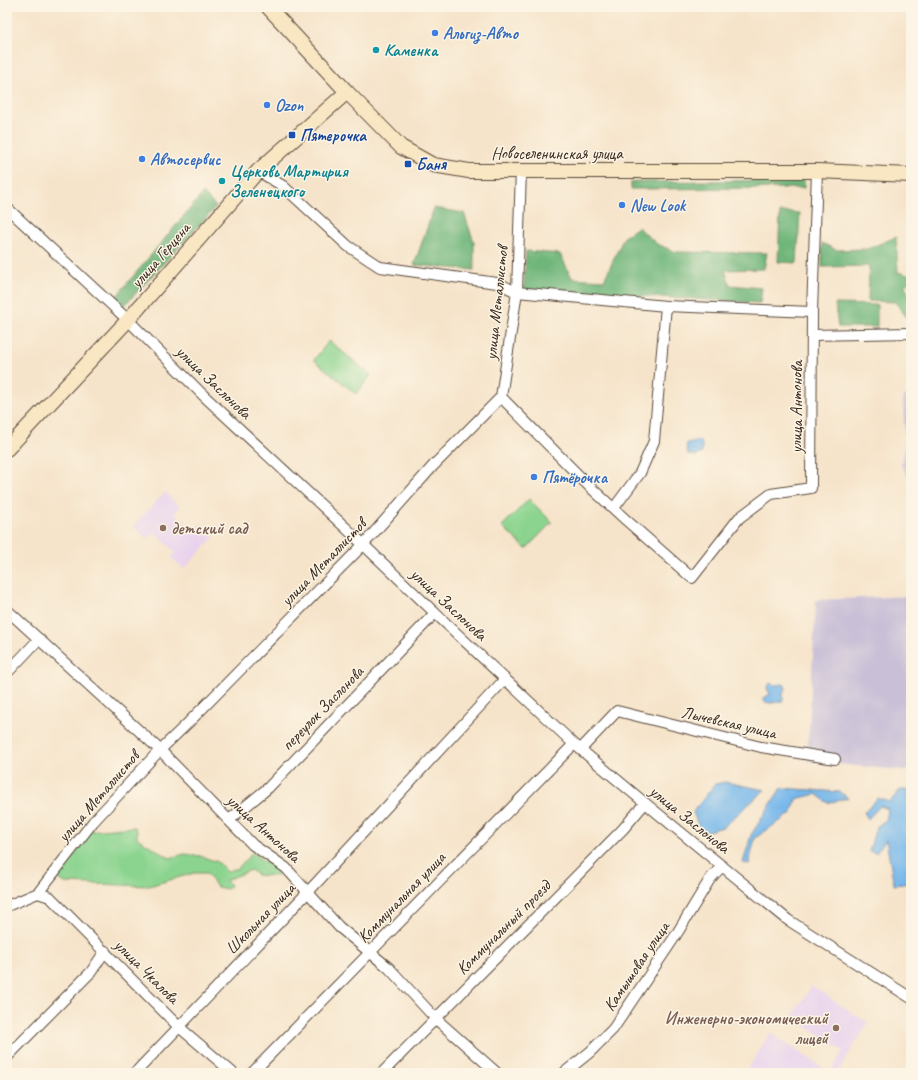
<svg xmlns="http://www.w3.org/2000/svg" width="918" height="1080" viewBox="0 0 918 1080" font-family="Caveat,sans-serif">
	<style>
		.built { fill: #e8d2ee }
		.industrial { fill: #c9bfd7 }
		.green { fill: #8bd48f; stroke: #637f56 }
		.forest { fill: #70b67a; stroke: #56704c }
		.water { fill: #76b7eb; stroke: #587084 }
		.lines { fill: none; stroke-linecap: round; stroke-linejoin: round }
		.street-casing { stroke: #574638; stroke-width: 12 }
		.secondary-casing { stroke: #574638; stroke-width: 16 }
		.street { stroke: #fff; stroke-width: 10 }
		.secondary { stroke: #f9e7c3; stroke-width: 14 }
		.shop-dot { fill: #3f7fe0; stroke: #fcf5e5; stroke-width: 1.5 }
		.culture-dot { fill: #0f9aa8; stroke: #fcf5e5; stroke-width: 1.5 }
		.transit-dot { fill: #1a4fb4; stroke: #fcf5e5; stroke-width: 1.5 }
		.education-dot { fill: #8d6e63; stroke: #fcf5e5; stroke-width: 1.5 }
		.labels { text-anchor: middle; stroke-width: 3; stroke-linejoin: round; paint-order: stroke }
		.shop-label { font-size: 17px; font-weight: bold; fill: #366cbe; stroke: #fcf5e5; text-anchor: start }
		.culture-label { font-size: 17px; font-weight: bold; fill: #0d838f; stroke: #fcf5e5; text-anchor: start }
		.transit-label { font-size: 17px; font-weight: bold; fill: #164399; stroke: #fcf5e5; text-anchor: start }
		.street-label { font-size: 17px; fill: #3b2a1e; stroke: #fcf5e5 }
		.education-label { font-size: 17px; font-weight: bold; fill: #785e54; stroke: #fcf5e5; text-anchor: start }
	</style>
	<rect width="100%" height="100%" fill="#fcf5e5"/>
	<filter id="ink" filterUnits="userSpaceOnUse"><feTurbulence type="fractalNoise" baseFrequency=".025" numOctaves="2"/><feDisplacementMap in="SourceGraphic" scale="8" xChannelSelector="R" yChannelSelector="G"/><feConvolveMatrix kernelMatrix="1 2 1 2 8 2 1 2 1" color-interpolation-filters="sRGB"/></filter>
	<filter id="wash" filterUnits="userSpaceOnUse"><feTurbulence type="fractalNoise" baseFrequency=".012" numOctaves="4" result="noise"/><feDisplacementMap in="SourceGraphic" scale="16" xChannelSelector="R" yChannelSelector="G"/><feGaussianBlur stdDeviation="0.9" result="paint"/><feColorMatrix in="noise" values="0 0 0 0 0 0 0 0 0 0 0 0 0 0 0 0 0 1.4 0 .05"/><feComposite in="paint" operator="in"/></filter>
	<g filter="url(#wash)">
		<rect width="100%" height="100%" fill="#f6e4ca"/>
		<g class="built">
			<polygon points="165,492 180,507 174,513 194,531 201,524 214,537 184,569 171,557 175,552 154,532 147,539 133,526"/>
			<polygon points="812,986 868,1023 837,1073 751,1073 747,1070 770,1033 830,1072 843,1051 791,1017"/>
		</g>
		<g class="industrial">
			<polygon points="911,395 911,482 901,465 905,447 903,396"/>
			<polygon points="911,596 911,771 807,761 816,600"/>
		</g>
		<g class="green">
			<polygon points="329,341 371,375 356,394 314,360"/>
			<polygon points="529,499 552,522 526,549 502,526"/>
			<polygon points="135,827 137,832 137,838 170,858 184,854 200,856 218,862 227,872 238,868 253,852 263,861 279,868 278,876 257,875 251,870 226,880 230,885 227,889 217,887 207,873 194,873 149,886 65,883 56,877 79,849 89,831"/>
		</g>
		<g class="forest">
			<polygon points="804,180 804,188 631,189 631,182"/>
			<polygon points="203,193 216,207 124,306 115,298"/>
			<polygon points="434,208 464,213 474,242 474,270 414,265"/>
			<polygon points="780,212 800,213 797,263 778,262"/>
			<polygon points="638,227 657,244 676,252 767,253 764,269 725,270 730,285 762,288 760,303 524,289 526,251 560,254 572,278 604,280 624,237"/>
			<polygon points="896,237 898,272 911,276 911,280 905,286 911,299 911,323 895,302 868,301 869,266 822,267 822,243 836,250 867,249"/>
			<polygon points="835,304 877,305 877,327 838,327"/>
		</g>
		<g class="water">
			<polygon points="699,440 702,444 702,453 696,456 688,454 686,446 688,442 693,443"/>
			<polygon points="770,683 774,685 784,684 786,688 783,694 783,701 772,703 765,702 763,699 771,693 768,691 767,687"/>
			<polygon points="725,782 765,790 723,827 701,833 693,812 715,784"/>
			<polygon points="781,788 840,792 848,798 828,803 816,794 796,799 792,813 755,838 749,864 743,863 751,835"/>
			<polygon points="900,790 911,790 911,883 894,885 886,840 876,853 869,851 876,827 886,820 888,809 880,806 868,819 864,812 878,798 890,802"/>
		</g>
	</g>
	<g filter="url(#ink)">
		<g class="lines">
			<g class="street-casing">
				<g id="street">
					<polyline points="258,171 283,186 348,246 380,267 497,283 517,292 666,306 812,312"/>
					<polyline points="7,208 128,320 203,395 347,529 435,613 574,744 645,803 788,920 911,998"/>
					<polyline points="812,335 911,333"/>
					<polyline points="501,397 589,486 626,520 692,578 739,518 771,494 811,488 812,312 817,171"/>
					<polyline points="614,508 640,473 654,441 666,306"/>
					<polyline points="7,610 160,750 253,845 286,868 339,927 389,968 435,1018 497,1073"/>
					<polyline points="7,673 39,639"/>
					<polyline points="581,749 617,711 761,747 835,759"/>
					<polyline points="229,820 268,788 316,738 435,613"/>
					<polyline points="38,893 50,897 179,1027 233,1073"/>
					<polyline points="7,906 38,893 93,822 160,750 188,723 363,545 433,466 501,397 517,292 521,170"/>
					<polyline points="7,1057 91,972 105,951"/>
					<polyline points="135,1073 308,892 505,679"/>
					<polyline points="252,1073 574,744"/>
					<polyline points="382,1073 623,829 645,803"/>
					<polyline points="564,1073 590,1052 613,1029 676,935 710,879 722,866"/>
				</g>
			</g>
			<g class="secondary-casing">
				<g id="secondary">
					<polyline points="268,7 347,92 401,147 433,165 469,171 817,171 911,175"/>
					<polyline points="7,449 128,320 258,171 347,92"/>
				</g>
			</g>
			<use href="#street" class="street"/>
			<use href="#secondary" class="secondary"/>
		</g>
	</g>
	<g class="shop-dot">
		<circle cx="435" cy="33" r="4"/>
		<circle cx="267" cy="105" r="4"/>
		<circle cx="142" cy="159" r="4"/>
		<circle cx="622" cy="205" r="4"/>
		<circle cx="534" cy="477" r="4"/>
	</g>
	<g class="culture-dot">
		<circle cx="376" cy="50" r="4"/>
		<circle cx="222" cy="181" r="4"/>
	</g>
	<g class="transit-dot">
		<rect x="288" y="131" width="8" height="8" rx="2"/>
		<rect x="404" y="160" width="8" height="8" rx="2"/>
	</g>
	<g class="education-dot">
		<circle cx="163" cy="528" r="4"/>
		<circle cx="836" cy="1028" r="4"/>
	</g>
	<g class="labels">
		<g class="shop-label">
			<text x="443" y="39">Альгиз-Авто</text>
			<text x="275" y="111">Ozon</text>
			<text x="150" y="165">Автосервис</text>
			<text x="630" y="211">New Look</text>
			<text x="542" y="483">Пятёрочка</text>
		</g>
		<g class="culture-label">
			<text x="384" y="56">Каменка</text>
			<text x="230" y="177">Церковь Мартирия<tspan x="230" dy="20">Зеленецкого</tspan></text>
		</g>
		<g class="transit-label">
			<text x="300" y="141">Пятерочка</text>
			<text x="416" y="170">Баня</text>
		</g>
		<g class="street-label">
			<text x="557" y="159">Новоселенинская улица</text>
			<text transform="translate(160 255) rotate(-49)" y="6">улица Герцена</text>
			<text transform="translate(496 303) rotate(-84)" y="6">улица Металлистов</text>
			<text transform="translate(214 382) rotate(44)" y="6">улица Заслонова</text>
			<text transform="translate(796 407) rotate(-90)" y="6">улица Антонова</text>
			<text transform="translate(323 562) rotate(-46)" y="6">улица Металлистов</text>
			<text transform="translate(449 604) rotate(43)" y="6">улица Заслонова</text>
			<text transform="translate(322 708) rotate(-46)" y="6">переулок Заслонова</text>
			<text transform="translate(729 722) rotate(13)" y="6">Лычевская улица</text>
			<text transform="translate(98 796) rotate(-49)" y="6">улица Металлистов</text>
			<text transform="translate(690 819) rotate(39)" y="6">улица Заслонова</text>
			<text transform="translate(264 828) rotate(42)" y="6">улица Антонова</text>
			<text transform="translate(401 897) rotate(-46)" y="6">Коммунальная улица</text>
			<text transform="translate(260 918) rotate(-46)" y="6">Школьная улица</text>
			<text transform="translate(503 927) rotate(-45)" y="6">Коммунальный проезд</text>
			<text transform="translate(636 966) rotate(-56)" y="6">Камышовая улица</text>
			<text transform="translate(147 971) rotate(45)" y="6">улица Чкалова</text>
		</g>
		<g class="education-label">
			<text x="171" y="534">детский сад</text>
			<text x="828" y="1024" text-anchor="end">Инженерно-экономический<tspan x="828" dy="20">лицей</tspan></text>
		</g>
	</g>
	<rect width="918" height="1080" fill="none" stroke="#fcf5e5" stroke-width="24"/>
</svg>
